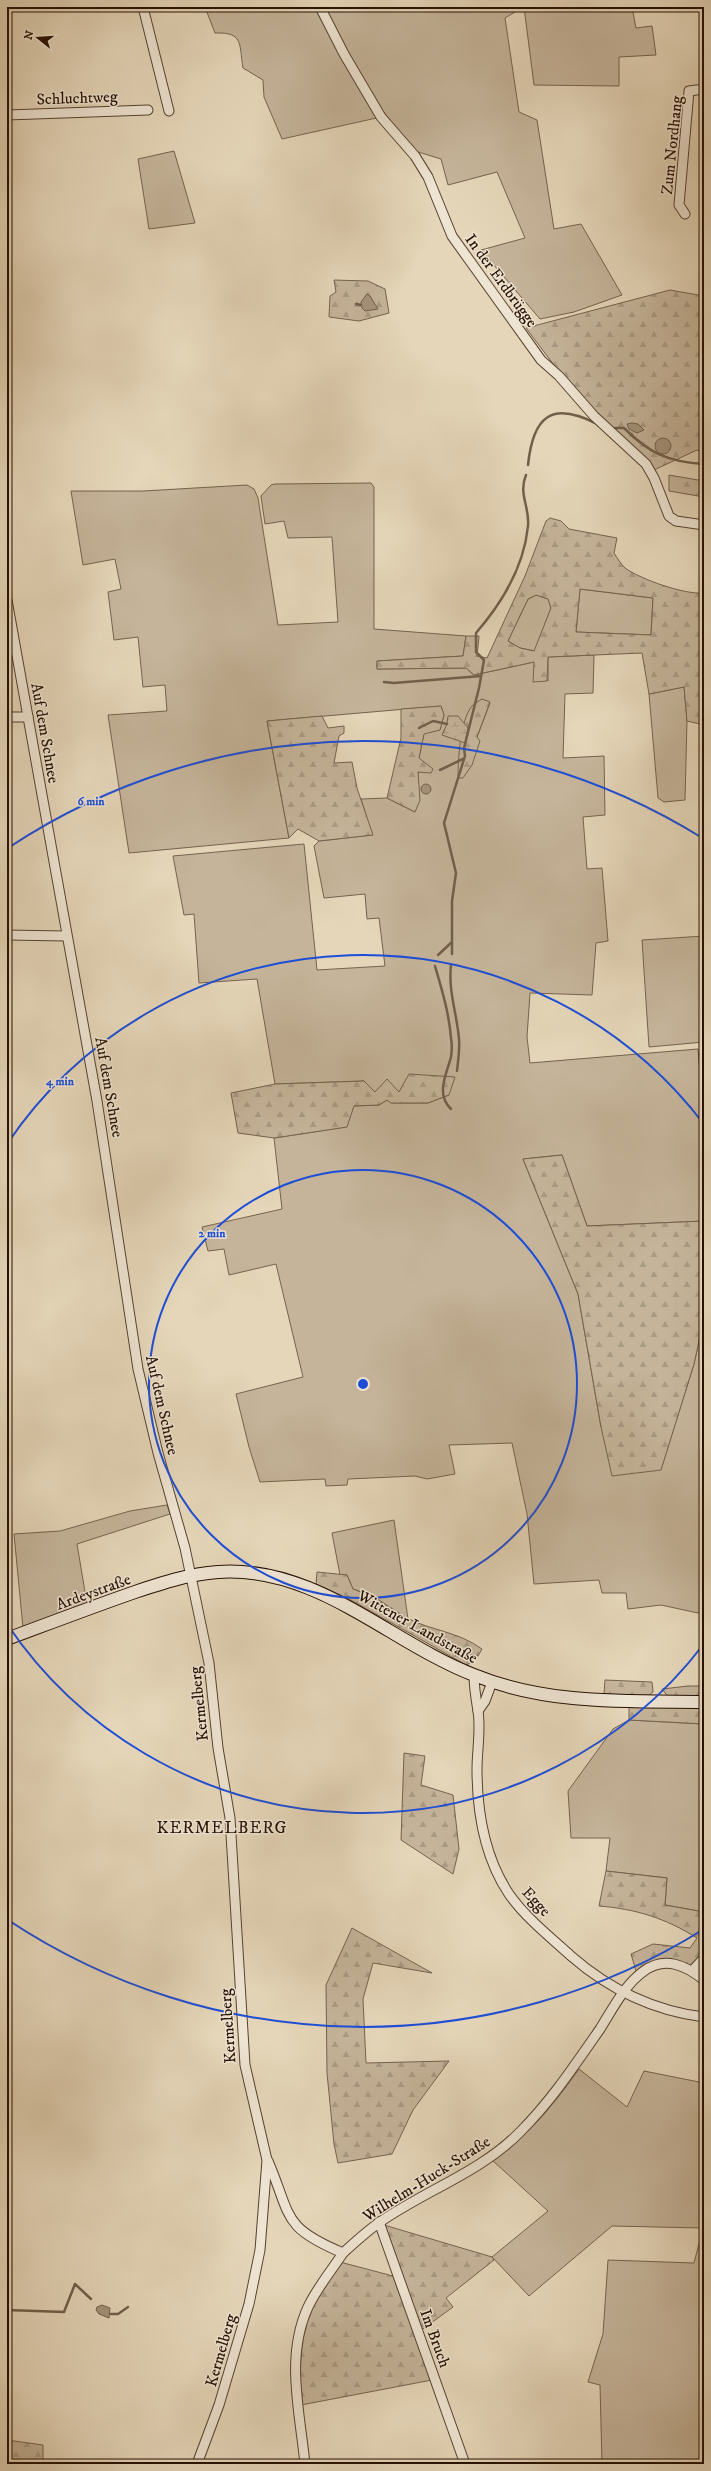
<svg xmlns="http://www.w3.org/2000/svg" width="711" height="2471" viewBox="0 0 711 2471" font-family="'IM FELL DW Pica',serif">
	<style>
		.grass { fill: #c5b49a; stroke: #76624e; fill-rule: evenodd }
		.forest { fill: url(#forest-firs); stroke: #76624e; fill-rule: evenodd }
		.wetland { fill: url(#wetland-marsh); stroke: #76624e }
		.water { fill: #a4937b; stroke: #725f4b }
		.lines { fill: none; stroke-linecap: round; stroke-linejoin: round }
		.stream { stroke: #725f4b; stroke-width: 2.5 }
		.minor-casing { stroke: #564230; stroke-width: 11 }
		.secondary-casing { stroke: #261003; stroke-width: 14 }
		.minor { stroke: #eee4d2; stroke-width: 9 }
		.secondary { stroke: #eee4d2; stroke-width: 12 }
		.ring { fill: none; stroke: #1d4ed8; stroke-width: 2 }
		.labels { text-anchor: middle; stroke-width: 3; stroke-linejoin: round; paint-order: stroke }
		.street-label { font-size: 16px; fill: #261003; stroke: #eee4d2 }
		.neighbourhood-label { font-size: 17px; letter-spacing: 1px; fill: #261003; stroke: #eee4d2 }
		.centre { fill: #1d4ed8; stroke: #eee4d2; stroke-width: 2 }
		.ring-label { font-size: 12px; text-anchor: middle; font-weight: bold; fill: #1d4ed8; stroke: #eee4d2; stroke-width: 3; stroke-linejoin: round; paint-order: stroke }
	</style>
	<defs>
		<pattern id="forest-firs" width="22" height="20" patternUnits="userSpaceOnUse"><rect width="22" height="20" fill="#c5b49a"/><path d="M5 1l3.5 6h-7zM16 11l3.5 6h-7z" fill="#a99a83"/></pattern>
		<pattern id="wetland-marsh" width="20" height="14" patternUnits="userSpaceOnUse"><rect width="20" height="14" fill="#c5b49a"/><path d="M1 5h8M5 5V1M11 12h8M15 12V8" fill="none" stroke="#a99a83"/></pattern>
	</defs>
	<rect width="100%" height="100%" fill="#e5d6b9"/>
	<filter id="stains"><feTurbulence type="fractalNoise" baseFrequency=".005" numOctaves="4"/><feColorMatrix values="0 0 0 0 .2 0 0 0 0 .09 0 0 0 0 .02 0 0 0 .5 -.17"/></filter>
	<radialGradient id="worn" r=".72"><stop offset=".6" stop-color="#630" stop-opacity="0"/><stop offset="1" stop-color="#630" stop-opacity=".3"/></radialGradient>
	<g class="grass">
		<path d="M 205,7 L 320,7 L 321,10 L 332,7 L 523,7 L 505,18 L 519,112 L 537,120 L 554,229 L 581,224 L 622,295 L 574,312 L 540,319 L 481,250 L 525,238 L 497,172 L 448,185 L 441,159 L 415,151 L 382,110 L 381,117 L 282,139 L 264,97 L 263,80 L 243,68 C 239,44 244,32 215,33 Z"/>
		<polygon points="524,7 632,7 636,28 652,26 656,55 619,57 619,86 534,85"/>
		<polygon points="174,151 195,223 149,229 138,159"/>
		<path d="M 371,483 L 374,487 L 374,629 L 466,636 L 463,656 L 377,661 L 377,669 L 466,668 L 474,675 L 534,662 L 548,681 L 548,657 L 594,655 L 593,693 L 565,694 L 563,758 L 604,756 L 605,815 L 583,817 L 587,869 L 602,868 L 608,941 L 596,943 L 592,995 L 530,993 L 527,1037 L 530,1063 L 698,1049 L 704,1120 L 704,1221 L 587,1226 L 562,1155 L 523,1159 L 578,1294 L 601,1427 L 661,1469 L 694,1364 L 704,1318 L 704,1607 L 698,1613 L 661,1605 L 628,1609 L 626,1593 L 602,1593 L 599,1580 L 534,1584 L 527,1514 L 512,1443 L 449,1445 L 455,1474 L 427,1479 L 415,1476 L 348,1479 L 347,1485 L 326,1486 L 325,1479 L 260,1482 L 249,1447 L 236,1394 L 303,1377 L 276,1264 L 229,1275 L 224,1249 L 208,1251 L 202,1227 L 282,1209 L 274,1138 L 346,1127 L 354,1106 L 379,1105 L 387,1100 L 392,1103 L 428,1103 L 449,1095 L 375,1092 L 364,1081 L 275,1084 L 257,979 L 199,983 L 194,914 L 184,915 L 173,856 L 304,844 L 317,970 L 385,966 L 379,918 L 367,919 L 365,894 L 324,898 L 314,846 L 319,841 L 372,835 L 361,799 L 387,798 L 415,812 L 419,758 L 424,733 L 440,730 L 444,715 L 441,706 L 267,721 L 289,838 L 129,853 L 108,715 L 167,711 L 165,685 L 143,687 L 138,637 L 114,640 L 108,592 L 121,589 L 115,559 L 83,565 L 71,491 L 143,491 L 247,485 L 254,489 L 258,498 L 278,625 L 338,622 L 332,537 L 288,538 L 284,521 L 265,524 L 261,496 L 271,485 L 275,484 ZM 482,699 L 490,703 L 477,737 Z"/>
		<polygon points="580,589 653,598 651,635 576,632"/>
		<polygon points="536,595 548,599 551,608 535,651 520,648 508,641 528,599"/>
		<polygon points="684,687 687,721 685,800 664,802 658,798 649,694"/>
		<polygon points="704,936 704,1042 649,1047 642,940"/>
		<polygon points="167,1505 170,1514 77,1544 87,1604 23,1628 14,1534 60,1531 130,1511"/>
		<polygon points="394,1520 408,1619 373,1596 353,1589 347,1575 340,1575 332,1533"/>
		<polygon points="629,1720 704,1724 704,1912 665,1905 667,1878 606,1871 610,1838 571,1838 568,1791 613,1729"/>
		<path d="M 579,2069 L 627,2107 L 644,2071 L 704,2083 L 704,2464 L 602,2464 L 600,2385 L 588,2382 L 603,2334 L 608,2260 L 694,2263 L 703,2228 L 612,2226 L 529,2296 L 492,2257 L 548,2211 L 492,2160 C 527,2138 555,2103 579,2069 Z"/>
	</g>
	<g class="forest">
		<polygon points="334,280 368,281 385,289 389,313 359,321 329,317 330,296 336,292"/>
		<polygon points="670,290 704,296 704,454 697,450 654,470 566,381 526,328"/>
		<polygon points="669,475 704,481 704,497 669,491"/>
		<path d="M 550,518 L 561,521 L 569,529 L 617,538 L 614,553 C 617,558 621,564 625,568 C 640,579 685,595 704,593 L 704,725 L 687,721 L 684,687 L 649,694 L 642,653 L 548,657 L 547,681 L 533,682 L 534,662 L 474,675 L 466,668 L 377,669 L 377,661 L 463,656 L 466,636 L 479,636 L 477,656 L 487,658 L 525,576 L 546,521 ZM 580,589 L 653,598 L 651,635 L 576,632 ZM 536,595 L 548,599 L 551,608 L 534,651 L 520,648 L 508,641 L 528,599 Z"/>
		<path d="M 482,699 L 490,702 L 477,737 L 480,741 L 472,765 L 463,778 L 458,778 C 458,760 460,720 472,706 C 475,703 479,701 482,699 Z"/>
		<polygon points="441,706 444,715 440,730 424,734 419,758 433,769 431,773 418,772 420,800 415,812 387,798 401,738 401,709"/>
		<polygon points="322,716 328,728 344,726 344,733 339,736 334,763 352,762 357,788 373,835 319,841 298,829 289,838 267,721"/>
		<polygon points="409,1074 455,1077 449,1095 428,1103 391,1103 387,1100 379,1105 354,1106 347,1127 274,1138 238,1133 231,1093 275,1084 364,1081 375,1092 387,1079 399,1092"/>
		<polygon points="562,1155 587,1226 704,1221 704,1318 694,1364 661,1470 612,1476 601,1427 578,1294 523,1159"/>
		<path d="M 317,1572 L 347,1575 L 353,1589 C 376,1597 387,1607 407,1618 C 432,1631 457,1631 482,1649 L 478,1656 L 470,1654 L 471,1663 L 466,1665 L 349,1599 L 316,1584 Z"/>
		<polygon points="605,1680 652,1682 653,1692 648,1696 604,1694"/>
		<polygon points="688,1686 704,1686 704,1697 669,1698 662,1689"/>
		<polygon points="7,1705 10,1753 7,1753"/>
		<polygon points="629,1707 704,1707 704,1724 629,1720"/>
		<polygon points="404,1753 425,1756 421,1785 453,1795 459,1849 453,1874 401,1840"/>
		<path d="M 606,1871 L 667,1878 L 665,1905 L 704,1912 L 704,1975 C 684,1960 657,1952 636,1971 L 631,1954 L 653,1944 L 690,1948 L 697,1938 C 665,1918 636,1909 599,1906 Z"/>
		<polygon points="352,1928 432,1973 373,1963 363,1999 366,2063 449,2061 413,2110 392,2154 338,2163 334,2144 327,2073 326,1985"/>
		<polygon points="384,2225 492,2257 494,2260 446,2298 453,2307 420,2331"/>
		<polygon points="340,2262 393,2276 432,2380 301,2405 298,2348 310,2307"/>
		<polygon points="7,2440 43,2445 43,2464 7,2464"/>
	</g>
	<polygon class="wetland" points="448,716 458,716 468,728 465,743 442,735 447,724"/>
	<g class="water">
		<polygon points="367,294 370,296 378,309 365,311 362,308 361,302"/>
		<polygon points="632,423 638,424 644,430 637,433 629,429 627,424"/>
		<circle cx="663" cy="446" r="8"/>
		<circle cx="426" cy="789" r="5"/>
		<polygon points="102,2305 110,2308 109,2318 99,2314 96,2310 97,2307"/>
	</g>
	<g class="lines">
		<g class="stream">
			<polyline points="356,304 361,305"/>
			<path d="M 615,428 L 624,428 C 649,453 668,462 704,464"/>
			<path d="M 528,465 C 533,417 551,400 597,424"/>
			<polyline points="384,682 394,683 481,676"/>
			<polyline points="419,728 433,721 447,724"/>
			<polyline points="440,770 463,759"/>
			<polyline points="452,943 452,954"/>
			<path d="M 438,955 L 452,942 L 452,901 L 456,873 L 444,823 L 465,756 L 464,748 L 479,688 L 484,660 L 476,652 L 476,633 C 502,603 524,567 528,526 C 530,507 518,494 526,475"/>
			<path d="M 451,965 C 448,991 457,1014 459,1039 C 460,1049 458,1061 457,1071"/>
			<path d="M 435,966 C 442,990 449,1013 451,1038 C 452,1044 452,1051 451,1057 C 447,1073 435,1094 451,1109"/>
			<polyline points="7,2310 64,2312 75,2284 91,2299"/>
			<polyline points="111,2314 118,2314 128,2307"/>
		</g>
		<g class="minor-casing">
			<g id="minor">
				<polyline points="143,7 169,111"/>
				<polyline points="320,7 344,54 381,117 415,156 428,177 452,236 541,360 559,376 594,416 646,464 654,478 669,516 676,521 704,525"/>
				<polyline points="7,115 148,110"/>
				<polyline points="685,214 679,205 689,91 704,89"/>
				<polyline points="7,600 97,1101 138,1369 158,1453 185,1548 209,1663 218,1748 230,1818 245,2065 267,2160 260,2250 249,2304 219,2405 197,2464"/>
				<polyline points="7,717 28,717"/>
				<polyline points="7,935 66,936"/>
				<path d="M 474,1675 C 474,1688 476,1699 478,1711 C 481,1729 477,1751 477,1769 C 477,1811 485,1858 509,1894 C 525,1917 550,1937 571,1956 C 609,1989 654,2011 704,2017"/>
				<polyline points="478,1711 485,1701 492,1682"/>
				<polyline points="692,1971 704,1958"/>
				<path d="M 268,2161 C 292,2217 281,2227 343,2253 C 355,2242 367,2231 380,2222 C 426,2190 481,2172 520,2132 C 551,2101 575,2065 600,2029 C 612,2010 625,1984 644,1971 C 665,1956 685,1965 704,1980"/>
				<polyline points="379,2222 465,2464"/>
				<path d="M 305,2464 C 300,2412 285,2357 308,2307 C 317,2288 331,2271 343,2253"/>
			</g>
		</g>
		<g class="secondary-casing">
			<path id="secondary" d="M 7,1639 C 50,1623 92,1607 135,1592 C 162,1583 189,1574 218,1572 C 316,1565 389,1642 474,1675 C 548,1705 626,1701 704,1702"/>
		</g>
		<use href="#minor" class="minor"/>
		<use href="#secondary" class="secondary"/>
	</g>
	<g class="ring">
		<circle cx="363" cy="1384" r="214"/>
		<path d="M703 1645A429 429 0 0 1 7 1624M7 1144A429 429 0 0 1 703 1123"/>
		<path d="M704 1929A643 643 0 0 1 8 1920M8 848A643 643 0 0 1 704 839"/>
	</g>
	<g class="labels">
		<g class="street-label">
			<text transform="translate(77 97) rotate(-2)" y="6">Schluchtweg</text>
			<text transform="translate(671 145) rotate(-84)" y="6">Zum Nordhang</text>
			<text transform="translate(502 280) rotate(54)" y="6">In der Erdbrügge</text>
			<text transform="translate(46 733) rotate(80)" y="6">Auf dem Schnee</text>
			<text transform="translate(110 1087) rotate(80)" y="6">Auf dem Schnee</text>
			<text transform="translate(163 1405) rotate(77)" y="6">Auf dem Schnee</text>
			<text transform="translate(93 1591) rotate(-20)" y="6">Ardeystraße</text>
			<text transform="translate(418 1626) rotate(29)" y="6">Wittener Landstraße</text>
			<text transform="translate(198 1704) rotate(-96)" y="6">Kermelberg</text>
			<text transform="translate(537 1901) rotate(47)" y="6">Egge</text>
			<text transform="translate(227 2026) rotate(-94)" y="6">Kermelberg</text>
			<text transform="translate(426 2178) rotate(-32)" y="6">Wilhelm-Huck-Straße</text>
			<text transform="translate(436 2338) rotate(70)" y="6">Im Bruch</text>
			<text transform="translate(220 2350) rotate(-74)" y="6">Kermelberg</text>
		</g>
		<g class="neighbourhood-label">
			<text x="222" y="1833">KERMELBERG</text>
		</g>
	</g>
	<circle cx="363" cy="1384" r="6" class="centre"/>
	<g class="ring-label">
		<text x="91" y="805">6 min</text>
		<text x="60" y="1085">4 min</text>
		<text x="212" y="1237">2 min</text>
	</g>
	<rect width="711" height="2471" fill="none" stroke="#e5d6b9" stroke-width="24"/>
	<rect x="8" y="8" width="695" height="2455" fill="none" stroke="#261003" stroke-width="2"/>
	<rect x="12" y="12" width="687" height="2447" fill="none" stroke="#261003"/>
	<g transform="translate(38 38) rotate(287)" stroke="#eee4d2" stroke-width="3" paint-order="stroke">
	<path d="M0-3L7 15L0 10L-7 15Z" fill="#261003"/>
	<text y="-6" font-size="11" font-weight="bold" text-anchor="middle" fill="#261003">N</text>
	</g>
	<rect width="100%" height="100%" filter="url(#stains)"/>
	<rect width="100%" height="100%" fill="url(#worn)"/>
</svg>
